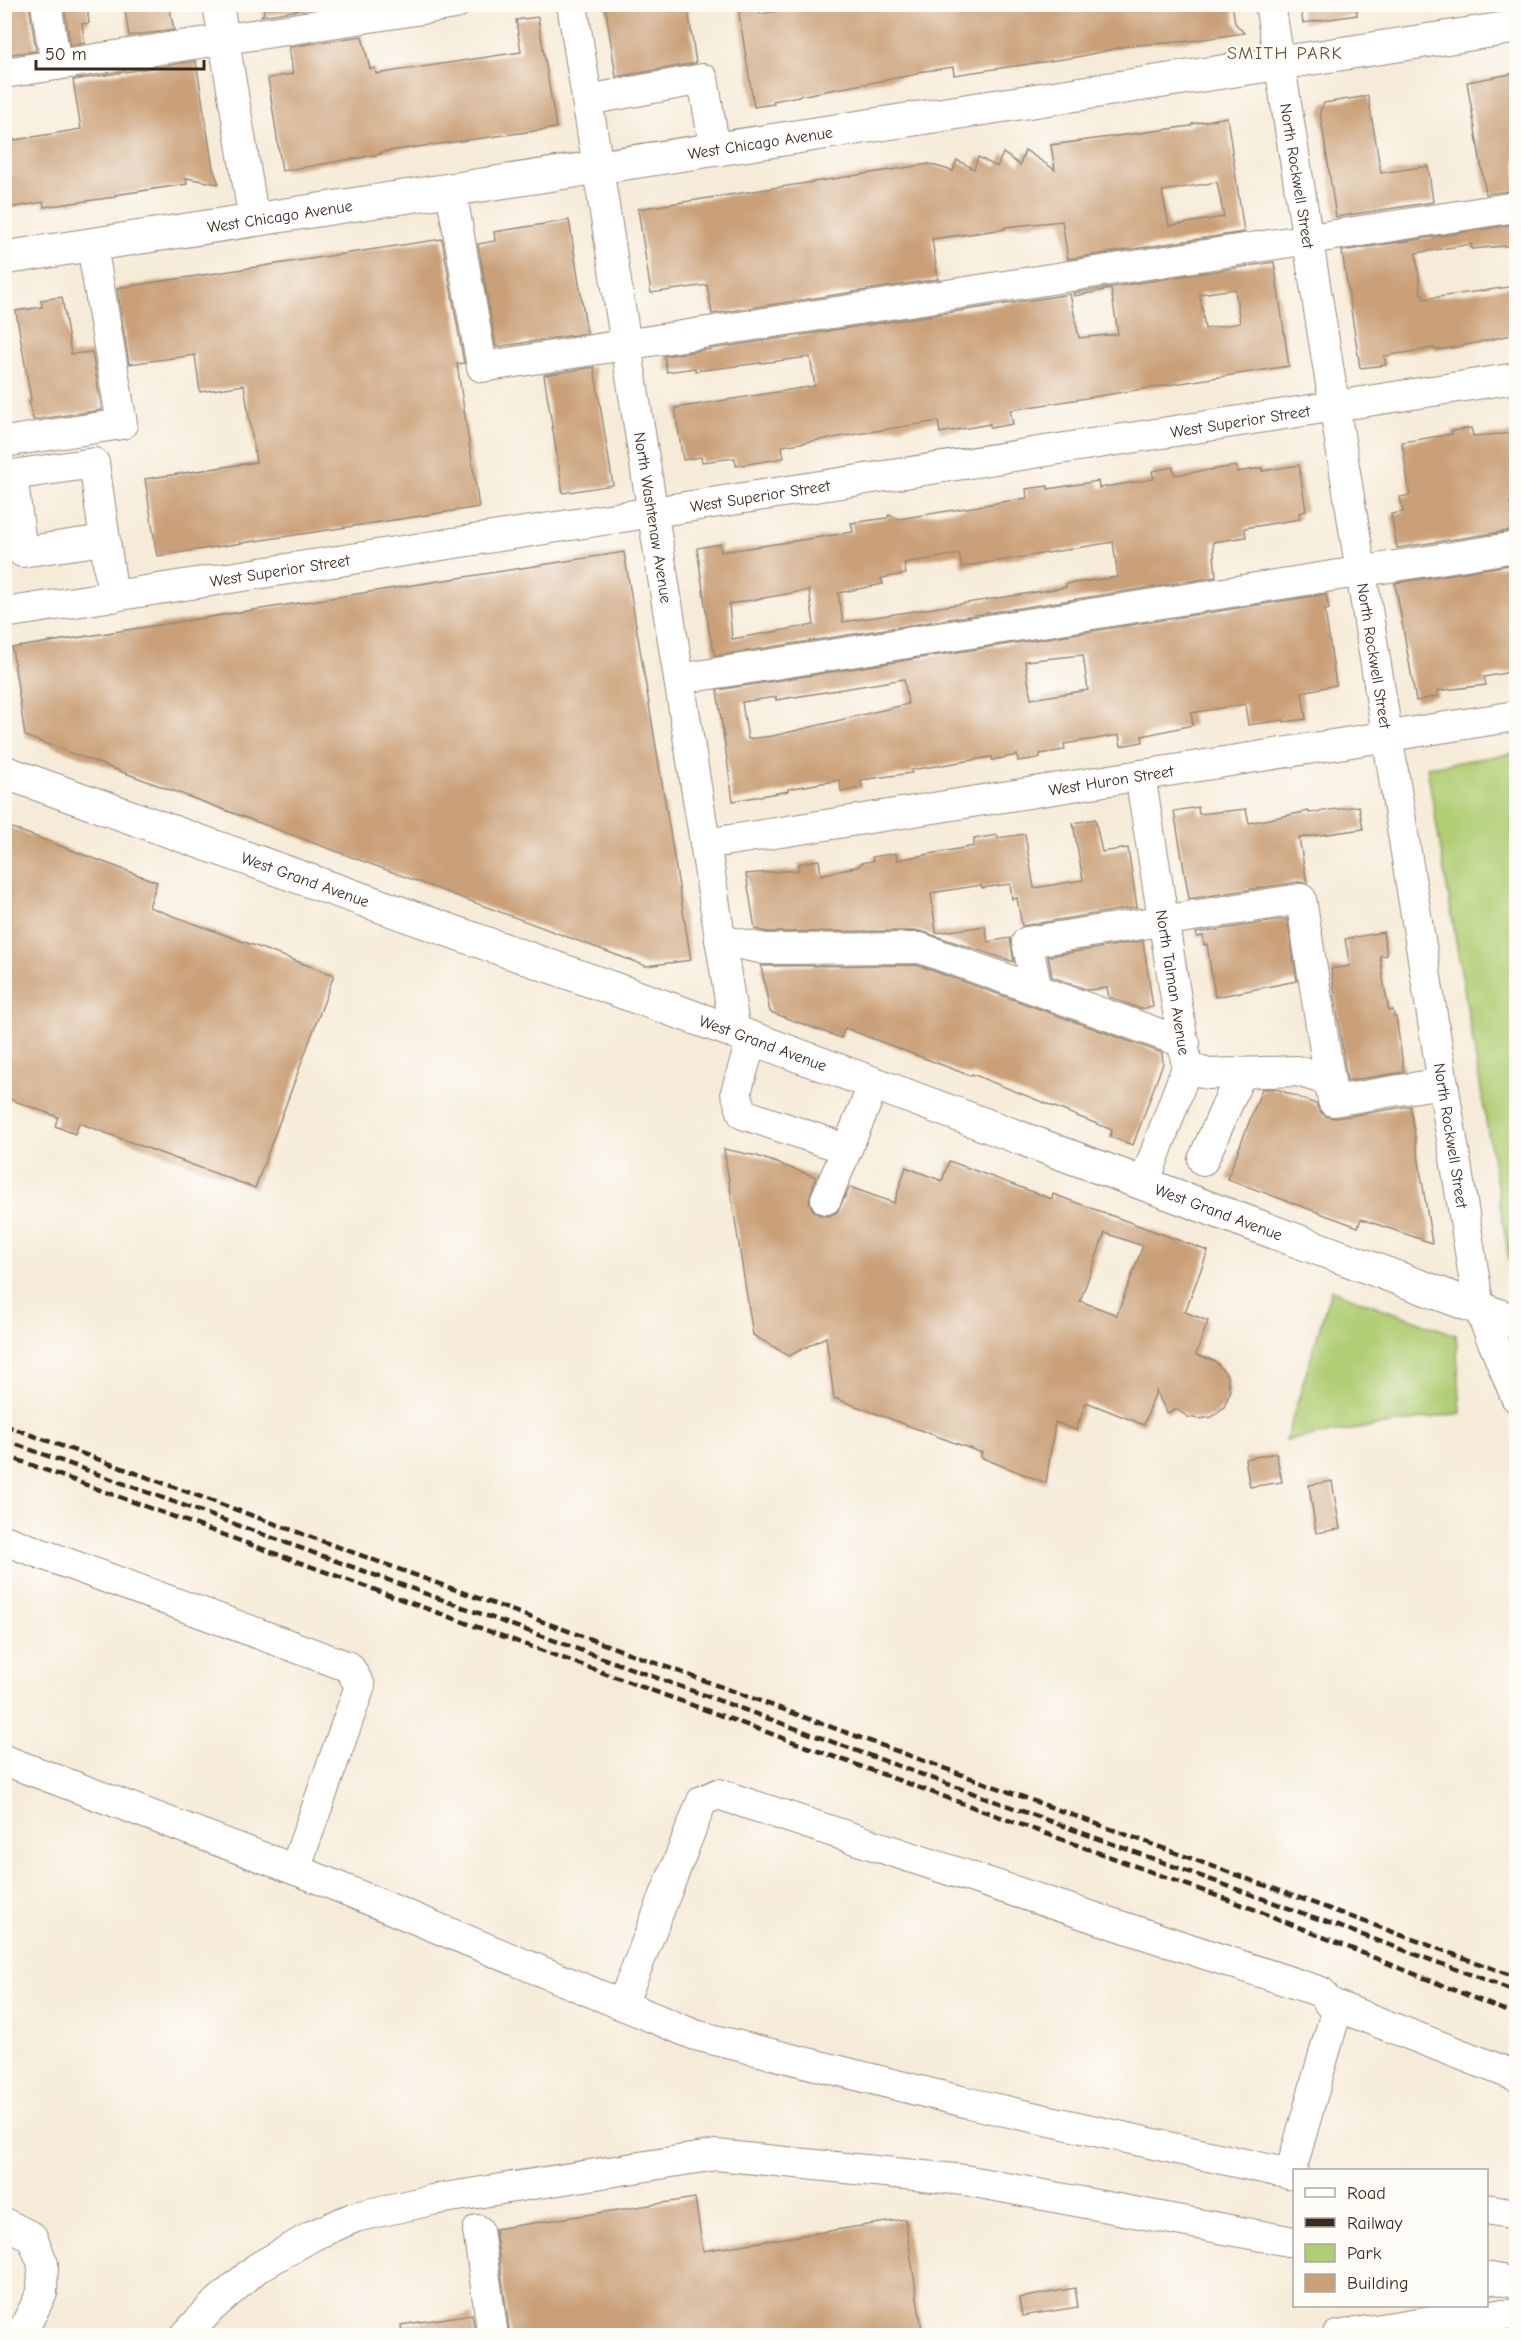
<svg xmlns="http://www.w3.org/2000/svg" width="1521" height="2340" viewBox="0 0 1521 2340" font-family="'Comic Neue',sans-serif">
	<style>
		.green { fill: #b0ce75; stroke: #767c4a; stroke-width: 1.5 }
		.building { fill: #caa078; fill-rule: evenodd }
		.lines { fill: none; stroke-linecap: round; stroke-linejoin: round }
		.minor-casing { stroke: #988a7b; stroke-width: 32 }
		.major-casing { stroke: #988a7b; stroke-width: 35 }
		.minor { stroke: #fff; stroke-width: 30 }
		.major { stroke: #fff; stroke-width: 33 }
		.rail { stroke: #3b2a1e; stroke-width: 4.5; stroke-dasharray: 9 4.5; stroke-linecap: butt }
		.labels { text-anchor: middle; stroke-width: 4.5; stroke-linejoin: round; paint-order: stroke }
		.street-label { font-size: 16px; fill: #3b2a1e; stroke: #fdfcf7 }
		.neighbourhood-label { font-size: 18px; letter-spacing: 1.5px; fill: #6d533e; stroke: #fdfcf7 }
	</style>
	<rect width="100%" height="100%" fill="#fdfcf7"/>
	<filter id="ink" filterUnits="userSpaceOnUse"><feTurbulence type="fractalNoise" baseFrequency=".0167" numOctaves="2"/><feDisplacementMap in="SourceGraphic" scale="12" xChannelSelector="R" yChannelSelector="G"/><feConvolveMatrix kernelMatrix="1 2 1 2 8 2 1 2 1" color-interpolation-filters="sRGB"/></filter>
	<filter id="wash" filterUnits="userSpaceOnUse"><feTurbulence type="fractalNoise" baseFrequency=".008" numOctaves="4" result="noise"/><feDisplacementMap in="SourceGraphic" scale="24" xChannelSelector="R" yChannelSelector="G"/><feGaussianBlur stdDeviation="1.35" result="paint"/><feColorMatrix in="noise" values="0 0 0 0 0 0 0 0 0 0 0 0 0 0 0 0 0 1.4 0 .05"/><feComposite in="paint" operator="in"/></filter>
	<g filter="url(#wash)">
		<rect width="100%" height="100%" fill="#f6ebd8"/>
		<g class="green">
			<polygon points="1516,753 1516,1284 1513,1282 1427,767"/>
			<polygon points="1331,1290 1456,1335 1461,1413 1286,1440"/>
		</g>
		<g id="blocks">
			<g class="building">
				<polygon points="4,4 29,4 36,51 4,55"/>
				<polygon points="64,4 87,4 89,23 82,24 85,43 70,45"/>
				<polygon points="124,4 169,4 174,30 129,36"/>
				<polygon points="263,4 338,4 261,16 264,13"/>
				<polygon points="605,4 687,4 696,63 616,77"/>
				<polygon points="759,4 760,14 813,6 812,4 1232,4 1235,23 1244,33 1190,41 1127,46 1077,57 954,75 953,67 918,72 918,74 799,96 773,101 774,104 754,107 738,7"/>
				<polygon points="1300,4 1356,4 1357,15 1303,23"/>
				<polygon points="538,17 556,128 381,152 381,154 282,171 268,78 293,74 289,47 362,36 370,69 375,68 376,74 521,52 516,20"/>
				<polygon points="196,61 213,169 219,184 186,178 187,184 115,195 115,197 44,207 43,202 4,209 4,142 81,129 73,80"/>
				<polygon points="1516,73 1516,190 1486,194 1467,82"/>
				<polygon points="1368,96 1381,173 1428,166 1433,202 1336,217 1320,111 1324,103"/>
				<path d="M 1227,117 L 1244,232 L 1068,259 L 1062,221 L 1005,227 L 1005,229 L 932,239 L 938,279 L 712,314 L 707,285 L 651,293 L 638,209 L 929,164 L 953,171 L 957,160 L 974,169 L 978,157 L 997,167 L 1003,153 L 1020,165 L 1025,150 L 1055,170 L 1051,145 L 1191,126 L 1192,124 ZM 1217,182 L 1224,217 L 1169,226 L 1162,191 Z"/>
				<polygon points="569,220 587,333 496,347 478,244 495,241 494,232"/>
				<polygon points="1516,224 1516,245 1472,249 1471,244 1416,253 1421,294 1423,294 1424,299 1516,286 1516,334 1457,347 1435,350 1434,348 1384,356 1386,365 1360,368 1342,251"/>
				<polygon points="442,239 464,363 457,364 479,507 157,556 145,479 256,462 244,385 200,392 195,355 129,364 117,288"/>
				<path d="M 1274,262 L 1289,366 L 1010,410 L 1013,424 L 990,428 L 990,424 L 940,433 L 938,421 L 782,446 L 784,458 L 736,466 L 735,458 L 702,462 L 701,457 L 683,460 L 675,408 L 815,386 L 810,357 L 695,371 L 695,368 L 667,372 L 664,356 L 1070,294 L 1079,338 L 1118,334 L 1111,289 L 1074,296 L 1073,293 ZM 1235,289 L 1240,323 L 1205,329 L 1200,294 Z"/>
				<polygon points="62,297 71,354 92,352 102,410 33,420 29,401 31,400 16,311 42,307 41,300"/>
				<polygon points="594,367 613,485 563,493 544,375"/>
				<polygon points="1471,428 1473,436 1516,433 1516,501 1510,502 1515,530 1397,548 1391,514 1403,512 1400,497 1410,495 1402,442 1452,434 1452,431"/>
				<path d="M 1299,465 L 1306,511 L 1299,513 L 1300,519 L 1245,528 L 1246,537 L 1213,542 L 1216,577 L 715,656 L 708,625 L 697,548 L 720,544 L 721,552 L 821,537 L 853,532 L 851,523 L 887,518 L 889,515 L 899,519 L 1027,498 L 1026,489 L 1048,486 L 1048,489 L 1098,481 L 1099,488 L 1154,479 L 1152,471 L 1173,467 L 1175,475 L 1236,466 L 1237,472 L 1262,468 L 1262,471 ZM 1113,542 L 1118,577 L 1066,584 L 1066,587 L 1025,594 L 843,622 L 838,593 L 883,584 L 881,578 L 906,574 L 904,563 L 959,554 L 962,567 ZM 809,590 L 814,625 L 732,639 L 729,604 Z"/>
				<polygon points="624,552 691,960 646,966 25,736 12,648"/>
				<polygon points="1516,564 1516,671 1484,677 1486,685 1437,691 1438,696 1416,701 1395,583"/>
				<path d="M 1326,594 L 1329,609 L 1325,610 L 1336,685 L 1302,692 L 1306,719 L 1284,722 L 1284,720 L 1248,725 L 1245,704 L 1191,713 L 1193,725 L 1142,736 L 1143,742 L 1121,746 L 1119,735 L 1064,744 L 1065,750 L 1040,754 L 1040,758 L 1018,761 L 1017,755 L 992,760 L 992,757 L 911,770 L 912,773 L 861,780 L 862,788 L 841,791 L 840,780 L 788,789 L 788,791 L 733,801 L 717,690 ZM 1083,655 L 1088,690 L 1031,699 L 1025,661 ZM 904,679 L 908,704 L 773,736 L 748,739 L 742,702 L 776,697 L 776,700 Z"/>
				<polygon points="1359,806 1363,829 1299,838 1307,883 1298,882 1189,899 1174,811 1198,807 1199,814 1246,809 1249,823 1309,811 1309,813"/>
				<polygon points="1095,819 1102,852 1128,848 1137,907 1022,926 1017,898 1012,899 1010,884 982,888 981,885 931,893 936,933 985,926 988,942 1010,938 1014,962 920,931 767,932 755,929 746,874 799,870 798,864 819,860 821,875 859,866 861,863 873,861 872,857 896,853 897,860 974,846 974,839 997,835 998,838 1025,834 1034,888 1083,880 1073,823"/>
				<polygon points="4,825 157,882 149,907 334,975 255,1188 79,1123 75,1134 55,1126 58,1117 4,1097"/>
				<polygon points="1287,919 1297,981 1215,997 1207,944 1204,945 1203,936 1197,937 1196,933"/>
				<polygon points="1383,932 1387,955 1380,956 1384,985 1389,1011 1393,1010 1394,1017 1396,1017 1404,1072 1347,1081 1331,969 1350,966 1345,939"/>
				<polygon points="1143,941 1153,1007 1141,1009 1109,997 1107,988 1088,990 1052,977 1048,956"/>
				<polygon points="917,965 1162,1053 1163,1063 1133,1145 1110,1137 1112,1130 972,1074 971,1076 845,1028 841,1038 770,1012 761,966"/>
				<polygon points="1262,1089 1277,1089 1316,1104 1320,1112 1327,1117 1336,1118 1410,1106 1432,1243 1361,1219 1358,1227 1227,1179"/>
				<path d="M 724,1149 L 757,1156 L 816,1177 L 809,1201 L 813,1210 L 820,1215 L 829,1216 L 837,1212 L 850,1187 L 894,1203 L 906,1167 L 942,1181 L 949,1161 L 1052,1199 L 1053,1194 L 1208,1251 L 1185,1312 L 1208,1321 L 1196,1355 L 1215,1361 L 1227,1375 L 1230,1392 L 1224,1407 L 1212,1417 L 1199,1419 L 1188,1417 L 1176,1409 L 1167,1413 L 1156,1391 L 1144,1425 L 1086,1402 L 1076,1430 L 1055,1422 L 1046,1483 L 980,1457 L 982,1453 L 834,1398 L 826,1337 L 789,1356 L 753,1335 ZM 1105,1233 L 1143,1246 L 1117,1315 L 1080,1301 Z"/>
				<polygon points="1276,1453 1282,1482 1250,1487 1245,1459"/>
				<polygon points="1332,1481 1340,1529 1316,1533 1309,1485"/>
				<polygon points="695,2198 703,2251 905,2219 923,2336 510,2336 495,2229"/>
				<polygon points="1075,2288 1078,2307 1022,2316 1019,2298"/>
				<polygon points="472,2314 476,2336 402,2336 401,2325"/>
			</g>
		</g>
	</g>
	<g filter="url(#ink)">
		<use href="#blocks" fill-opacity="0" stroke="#988a7b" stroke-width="1.5"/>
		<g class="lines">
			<g class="minor-casing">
				<g id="minor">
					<polyline points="46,4 56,65"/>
					<polyline points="218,4 254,221"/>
					<path id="s1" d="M 572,4 L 735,1032"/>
					<path id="s2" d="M 1270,4 L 1479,1308 L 1516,1397"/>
					<polyline points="4,73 455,4"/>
					<polyline points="587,100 703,79 715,150"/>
					<polyline points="451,190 482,367 1516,207"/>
					<polyline points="4,442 122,424 92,245"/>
					<polyline points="104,540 22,552 12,475 94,463 113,597"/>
					<path id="s3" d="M 4,613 L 1516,378"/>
					<polyline points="679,679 1516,547"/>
					<path id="s4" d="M 1140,775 L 1187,1067 L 1144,1184"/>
					<path id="s5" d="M 705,844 L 1516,716"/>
					<polyline points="720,940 765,949 920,948 1185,1043"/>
					<polyline points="1037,990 1027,942 1301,899 1333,1101 1442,1083"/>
					<polyline points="752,1039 736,1092 743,1114 829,1143"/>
					<polyline points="1187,1067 1208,1074 1297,1071 1330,1081"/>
					<polyline points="1203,1160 1241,1073"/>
					<polyline points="826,1199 874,1084"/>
					<polyline points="4,1540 349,1667 360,1686 295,1869"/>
					<polyline points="4,1760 312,1876 695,2035 969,2103 1294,2175"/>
					<polyline points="1329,2003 1516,2076"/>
					<polyline points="622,2005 702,1801 718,1794 1321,1992 1336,2012 1290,2174"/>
					<polyline points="1486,2209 1516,2214"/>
					<polyline points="4,2223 32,2237 43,2264 42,2293 20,2336"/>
					<polyline points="478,2230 493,2336"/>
					<polyline points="1486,2277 1516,2283"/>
					<polyline points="185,2336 211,2308 257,2268 314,2235 355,2217 432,2200 716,2155 964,2180 1294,2242"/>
					<polyline points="1337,2336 1468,2315 1516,2315"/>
				</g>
			</g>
			<g class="major-casing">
				<g id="major">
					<path id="s6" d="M 4,258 L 1516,27"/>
					<path id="s7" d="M 4,772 L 735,1032 L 1516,1322"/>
				</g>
			</g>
			<use href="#minor" class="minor"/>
			<use href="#major" class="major"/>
			<g class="rail">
				<polyline points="4,1425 1516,1977"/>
				<polyline points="4,1440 1516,1991"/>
				<polyline points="4,1455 1256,1910 1516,2015"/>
			</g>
		</g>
	</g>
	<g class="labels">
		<g class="street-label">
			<text dy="6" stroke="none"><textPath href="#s6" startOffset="765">West Chicago Avenue</textPath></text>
			<text dy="6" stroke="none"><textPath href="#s2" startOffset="174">North Rockwell Street</textPath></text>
			<text dy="6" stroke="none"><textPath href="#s6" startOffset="279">West Chicago Avenue</textPath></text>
			<text dy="6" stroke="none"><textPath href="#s3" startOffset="1251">West Superior Street</textPath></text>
			<text dy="6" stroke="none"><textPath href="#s3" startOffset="765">West Superior Street</textPath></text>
			<text dy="6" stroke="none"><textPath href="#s1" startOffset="520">North Washtenaw Avenue</textPath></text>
			<text dy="6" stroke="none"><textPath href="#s3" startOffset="279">West Superior Street</textPath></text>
			<text dy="6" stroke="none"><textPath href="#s2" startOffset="660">North Rockwell Street</textPath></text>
			<text dy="6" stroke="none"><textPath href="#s5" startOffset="411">West Huron Street</textPath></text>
			<text dy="6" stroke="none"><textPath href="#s7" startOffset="320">West Grand Avenue</textPath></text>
			<text dy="6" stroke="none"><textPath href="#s4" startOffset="210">North Talman Avenue</textPath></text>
			<text dy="6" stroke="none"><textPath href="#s7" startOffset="806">West Grand Avenue</textPath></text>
			<text dy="6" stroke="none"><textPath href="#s2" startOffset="1146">North Rockwell Street</textPath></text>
			<text dy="6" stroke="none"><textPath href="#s7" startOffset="1292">West Grand Avenue</textPath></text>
		</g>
		<g class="neighbourhood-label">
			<text x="1285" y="59">SMITH PARK</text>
		</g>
	</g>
	<rect width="1521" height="2340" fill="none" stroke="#fdfcf7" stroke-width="24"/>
	<rect x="1293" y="2169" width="195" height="138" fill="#fdfcf7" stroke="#afa8a0" stroke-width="1.5"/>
	<rect x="1305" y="2188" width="30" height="9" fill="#ffffff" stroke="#afa8a0" stroke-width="1.5"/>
	<text x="1347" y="2199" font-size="18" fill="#3b2a1e">Road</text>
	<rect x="1305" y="2218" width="30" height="9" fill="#3b2a1e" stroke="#afa8a0" stroke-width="1.5"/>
	<text x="1347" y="2229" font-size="18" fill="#3b2a1e">Railway</text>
	<rect x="1305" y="2244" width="30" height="18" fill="#b0ce75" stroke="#afa8a0" stroke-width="1.5"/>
	<text x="1347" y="2259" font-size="18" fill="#3b2a1e">Park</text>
	<rect x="1305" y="2274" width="30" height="18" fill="#caa078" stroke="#afa8a0" stroke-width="1.5"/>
	<text x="1347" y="2289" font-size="18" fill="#3b2a1e">Building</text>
	<path d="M36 60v9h168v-9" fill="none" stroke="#3b2a1e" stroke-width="3"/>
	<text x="45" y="60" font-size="18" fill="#3b2a1e" stroke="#fdfcf7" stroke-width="4.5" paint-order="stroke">50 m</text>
</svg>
